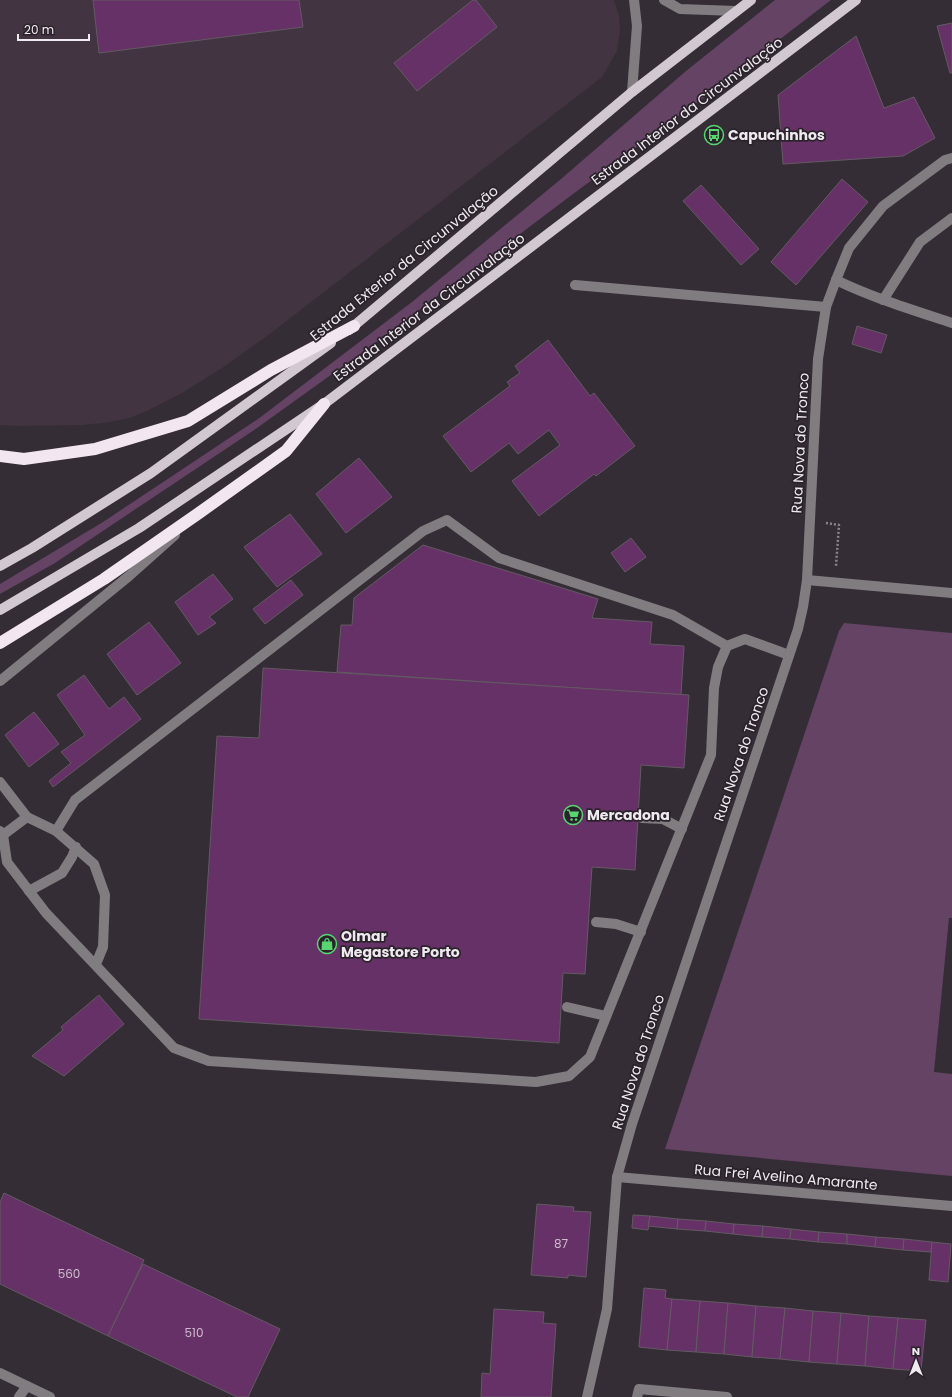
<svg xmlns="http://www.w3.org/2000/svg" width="952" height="1397" viewBox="0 0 952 1397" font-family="Poppins,sans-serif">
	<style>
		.built { fill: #423441 }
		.green { fill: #644364 }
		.building { fill: #663166; stroke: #635a63 }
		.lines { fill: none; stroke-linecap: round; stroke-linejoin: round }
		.path { stroke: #8a848a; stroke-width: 2.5; stroke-dasharray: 2 2; stroke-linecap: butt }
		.minor { stroke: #817c80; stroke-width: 10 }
		.major { stroke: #d2c8d1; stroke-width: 10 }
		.highway { stroke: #f2e6f1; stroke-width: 12 }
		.labels { text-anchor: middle; stroke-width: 3.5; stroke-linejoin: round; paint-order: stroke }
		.number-label { font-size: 12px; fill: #cdbccd }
		.street-label { font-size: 14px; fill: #efeaef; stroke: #2b232b }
		.poi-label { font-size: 14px; font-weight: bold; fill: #efeaef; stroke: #2b232b; text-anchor: start }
	</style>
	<rect width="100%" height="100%" fill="#352d35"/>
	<polygon class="built" points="0,0 614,0 619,16 620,30 617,51 602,77 271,333 222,368 182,393 147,411 129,418 110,422 83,425 15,426 0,425"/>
	<g class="green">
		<polygon points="775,0 831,0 698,102 577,191 367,349 257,428 55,563 0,594 0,584 103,522 258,419 412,302 561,179 686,71"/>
		<polygon points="844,623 952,633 952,918 949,918 934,1072 952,1074 952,1176 665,1149 839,631"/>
	</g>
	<g class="building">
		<polygon points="93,0 299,0 303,27 99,53"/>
		<polygon points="473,0 476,0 497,27 417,91 394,63"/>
		<polygon points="952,23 952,73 950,73 937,26"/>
		<polygon points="856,36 884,108 914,97 935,138 903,156 783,164 778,95"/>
		<polygon points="842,179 868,202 796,285 771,262"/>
		<polygon points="701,185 759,249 741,265 683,201"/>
		<polygon points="857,326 887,335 881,353 852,344"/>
		<polygon points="548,340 590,396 594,393 635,446 596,476 594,474 539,516 512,481 560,445 549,430 518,454 509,443 471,472 443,436 510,386 507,382 520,373 515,366"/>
		<polygon points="359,458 392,497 346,533 316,494"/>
		<polygon points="290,514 322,554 277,587 244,547"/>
		<polygon points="631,538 646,557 625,572 611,553"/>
		<polygon points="423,545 598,599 592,618 652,622 650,644 684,646 681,695 337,672 341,625 352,625 354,598"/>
		<polygon points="213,574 233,599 209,617 216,623 198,635 175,602"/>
		<polygon points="291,580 303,595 265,624 253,609"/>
		<polygon points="149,622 181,663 137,695 107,654"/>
		<polygon points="263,668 689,695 684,768 641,765 635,870 592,867 585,974 563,973 559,1043 199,1019 217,736 259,738"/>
		<polygon points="84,675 109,709 124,697 141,719 53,787 49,781 71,763 61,752 85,735 57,695"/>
		<polygon points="34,712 59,744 29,767 5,735"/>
		<polygon points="99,995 124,1024 64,1076 32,1056 63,1030 61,1027"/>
		<polygon points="4,1193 144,1260 108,1336 0,1284 0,1202"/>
		<polygon points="537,1204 574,1207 573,1211 591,1212 586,1277 568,1275 568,1278 531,1275"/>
		<polygon points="633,1215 650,1216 648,1230 632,1228"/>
		<polygon points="650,1216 678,1219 677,1229 648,1226"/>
		<polygon points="678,1219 706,1221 705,1231 677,1229"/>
		<polygon points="706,1221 734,1224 733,1234 705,1231"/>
		<polygon points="734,1224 763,1226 762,1237 733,1234"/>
		<polygon points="763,1226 791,1229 790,1239 762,1237"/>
		<polygon points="791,1229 819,1232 818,1242 790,1239"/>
		<polygon points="819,1232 847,1234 847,1244 818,1242"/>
		<polygon points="847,1234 876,1237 875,1247 847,1244"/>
		<polygon points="876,1237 904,1239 903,1250 875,1247"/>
		<polygon points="904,1239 932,1242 931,1252 903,1250"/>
		<polygon points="932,1242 951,1244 948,1282 929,1280"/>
		<polygon points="143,1264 280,1329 248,1397 237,1397 108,1336"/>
		<polygon points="644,1288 666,1290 665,1298 672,1299 667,1350 639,1347"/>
		<polygon points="672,1299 700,1301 696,1352 667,1350"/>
		<polygon points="700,1301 728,1303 724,1354 696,1352"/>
		<polygon points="728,1303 756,1306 752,1357 724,1354"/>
		<polygon points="756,1306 785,1308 780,1359 752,1357"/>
		<polygon points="785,1308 813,1311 809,1362 780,1359"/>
		<polygon points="494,1309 544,1312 543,1323 556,1324 551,1397 481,1397 482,1373 490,1374"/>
		<polygon points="813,1311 841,1313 837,1364 809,1362"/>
		<polygon points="841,1313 869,1316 865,1366 837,1364"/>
		<polygon points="869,1316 898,1318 893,1369 865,1366"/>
		<polygon points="898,1318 926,1320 921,1371 893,1369"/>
	</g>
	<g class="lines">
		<polyline class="path" points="826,523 839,525 836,566"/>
		<g class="minor">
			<polyline points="664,0 680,9 736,11"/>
			<polyline points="632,92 637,26 634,0"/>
			<path d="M 836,280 C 873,298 913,310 952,323"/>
			<polyline points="575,285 826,307"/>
			<polyline points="883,300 920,242 952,218"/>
			<polyline points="807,580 952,593"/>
			<polyline points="727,646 745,639 789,655"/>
			<polyline points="0,681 129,576 175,535"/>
			<polyline points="0,782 27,817 56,831 94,864 105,895 103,947 96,964"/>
			<polyline points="642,818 663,819 682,829"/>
			<polyline points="0,831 3,835 7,862 46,913 174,1048 209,1061 536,1082 569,1076 590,1057 711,755 714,688 718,667 727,646 673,615 499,558 447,520 423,531 75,800 56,831"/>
			<polyline points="3,835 27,817"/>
			<polyline points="29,891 62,873 72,857 76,847"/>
			<polyline points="596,922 616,924 641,932"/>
			<polyline points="567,1007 606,1016"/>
			<polyline points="617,1177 952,1206"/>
			<polyline points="0,1373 50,1397"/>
			<polyline points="19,1397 27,1386"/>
			<polyline points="587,1397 607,1309 617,1177 632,1124 798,629 803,607 807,580 818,359 826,307 836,280 849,248 883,206 945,160 952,158"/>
			<polyline points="637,1397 639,1389 727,1397"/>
		</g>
		<g class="major">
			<polyline points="349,330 632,92 751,0"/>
			<polyline points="0,566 32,548 151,473 331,343"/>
			<polyline points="0,610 139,528 324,404 856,0"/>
		</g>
		<g class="highway">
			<polyline points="0,456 24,459 95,449 188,421 271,370 354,326"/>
			<polyline points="0,643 104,579 199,513 286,451 324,404"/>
		</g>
	</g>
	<defs>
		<g id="bus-ring" transform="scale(1)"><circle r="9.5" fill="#2b232b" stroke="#58d570" stroke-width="1.5"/><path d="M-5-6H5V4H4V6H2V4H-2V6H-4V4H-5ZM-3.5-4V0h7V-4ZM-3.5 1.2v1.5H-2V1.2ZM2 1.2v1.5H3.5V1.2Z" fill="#58d570"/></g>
		<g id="supermarket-ring" transform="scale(1)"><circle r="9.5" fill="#2b232b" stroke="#58d570" stroke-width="1.5"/><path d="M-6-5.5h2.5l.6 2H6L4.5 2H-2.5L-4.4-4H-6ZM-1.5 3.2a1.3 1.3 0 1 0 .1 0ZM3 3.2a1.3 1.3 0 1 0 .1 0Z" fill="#58d570"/></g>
		<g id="shop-ring" transform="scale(1)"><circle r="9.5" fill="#2b232b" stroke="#58d570" stroke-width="1.5"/><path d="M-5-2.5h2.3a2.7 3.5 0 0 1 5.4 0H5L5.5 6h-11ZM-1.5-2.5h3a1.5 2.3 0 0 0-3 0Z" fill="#58d570"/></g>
	</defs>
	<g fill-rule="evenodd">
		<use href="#bus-ring" x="714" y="135"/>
		<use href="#supermarket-ring" x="573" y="815"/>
		<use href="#shop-ring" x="327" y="944"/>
	</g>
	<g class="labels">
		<g class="number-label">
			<text x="561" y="1248">87</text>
			<text x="69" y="1278">560</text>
			<text x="194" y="1337">510</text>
		</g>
		<g class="street-label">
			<text transform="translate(687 111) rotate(-37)" y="5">Estrada Interior da Circunvalação</text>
			<text transform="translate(404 263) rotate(-39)" y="5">Estrada Exterior da Circunvalação</text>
			<text transform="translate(429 307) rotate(-37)" y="5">Estrada Interior da Circunvalação</text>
			<text transform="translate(800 443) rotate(-87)" y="5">Rua Nova do Tronco</text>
			<text transform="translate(741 754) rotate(-71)" y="5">Rua Nova do Tronco</text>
			<text transform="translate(638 1062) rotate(-72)" y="5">Rua Nova do Tronco</text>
			<text transform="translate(786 1177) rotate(5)" y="5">Rua Frei Avelino Amarante</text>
		</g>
		<g class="poi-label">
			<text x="728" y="140">Capuchinhos</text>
			<text x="587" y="820">Mercadona</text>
			<text x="341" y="941">Olmar<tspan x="341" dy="16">Megastore Porto</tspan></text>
		</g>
	</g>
	<g transform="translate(916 1361)" stroke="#2b232b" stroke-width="3" paint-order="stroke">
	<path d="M0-3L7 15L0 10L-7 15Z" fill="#efeaef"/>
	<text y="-6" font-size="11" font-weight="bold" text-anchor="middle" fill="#efeaef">N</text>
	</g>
	<path d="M18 34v6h71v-6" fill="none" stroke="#efeaef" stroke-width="2"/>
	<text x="24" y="34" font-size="12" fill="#efeaef" stroke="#2b232b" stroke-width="3" paint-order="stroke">20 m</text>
</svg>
